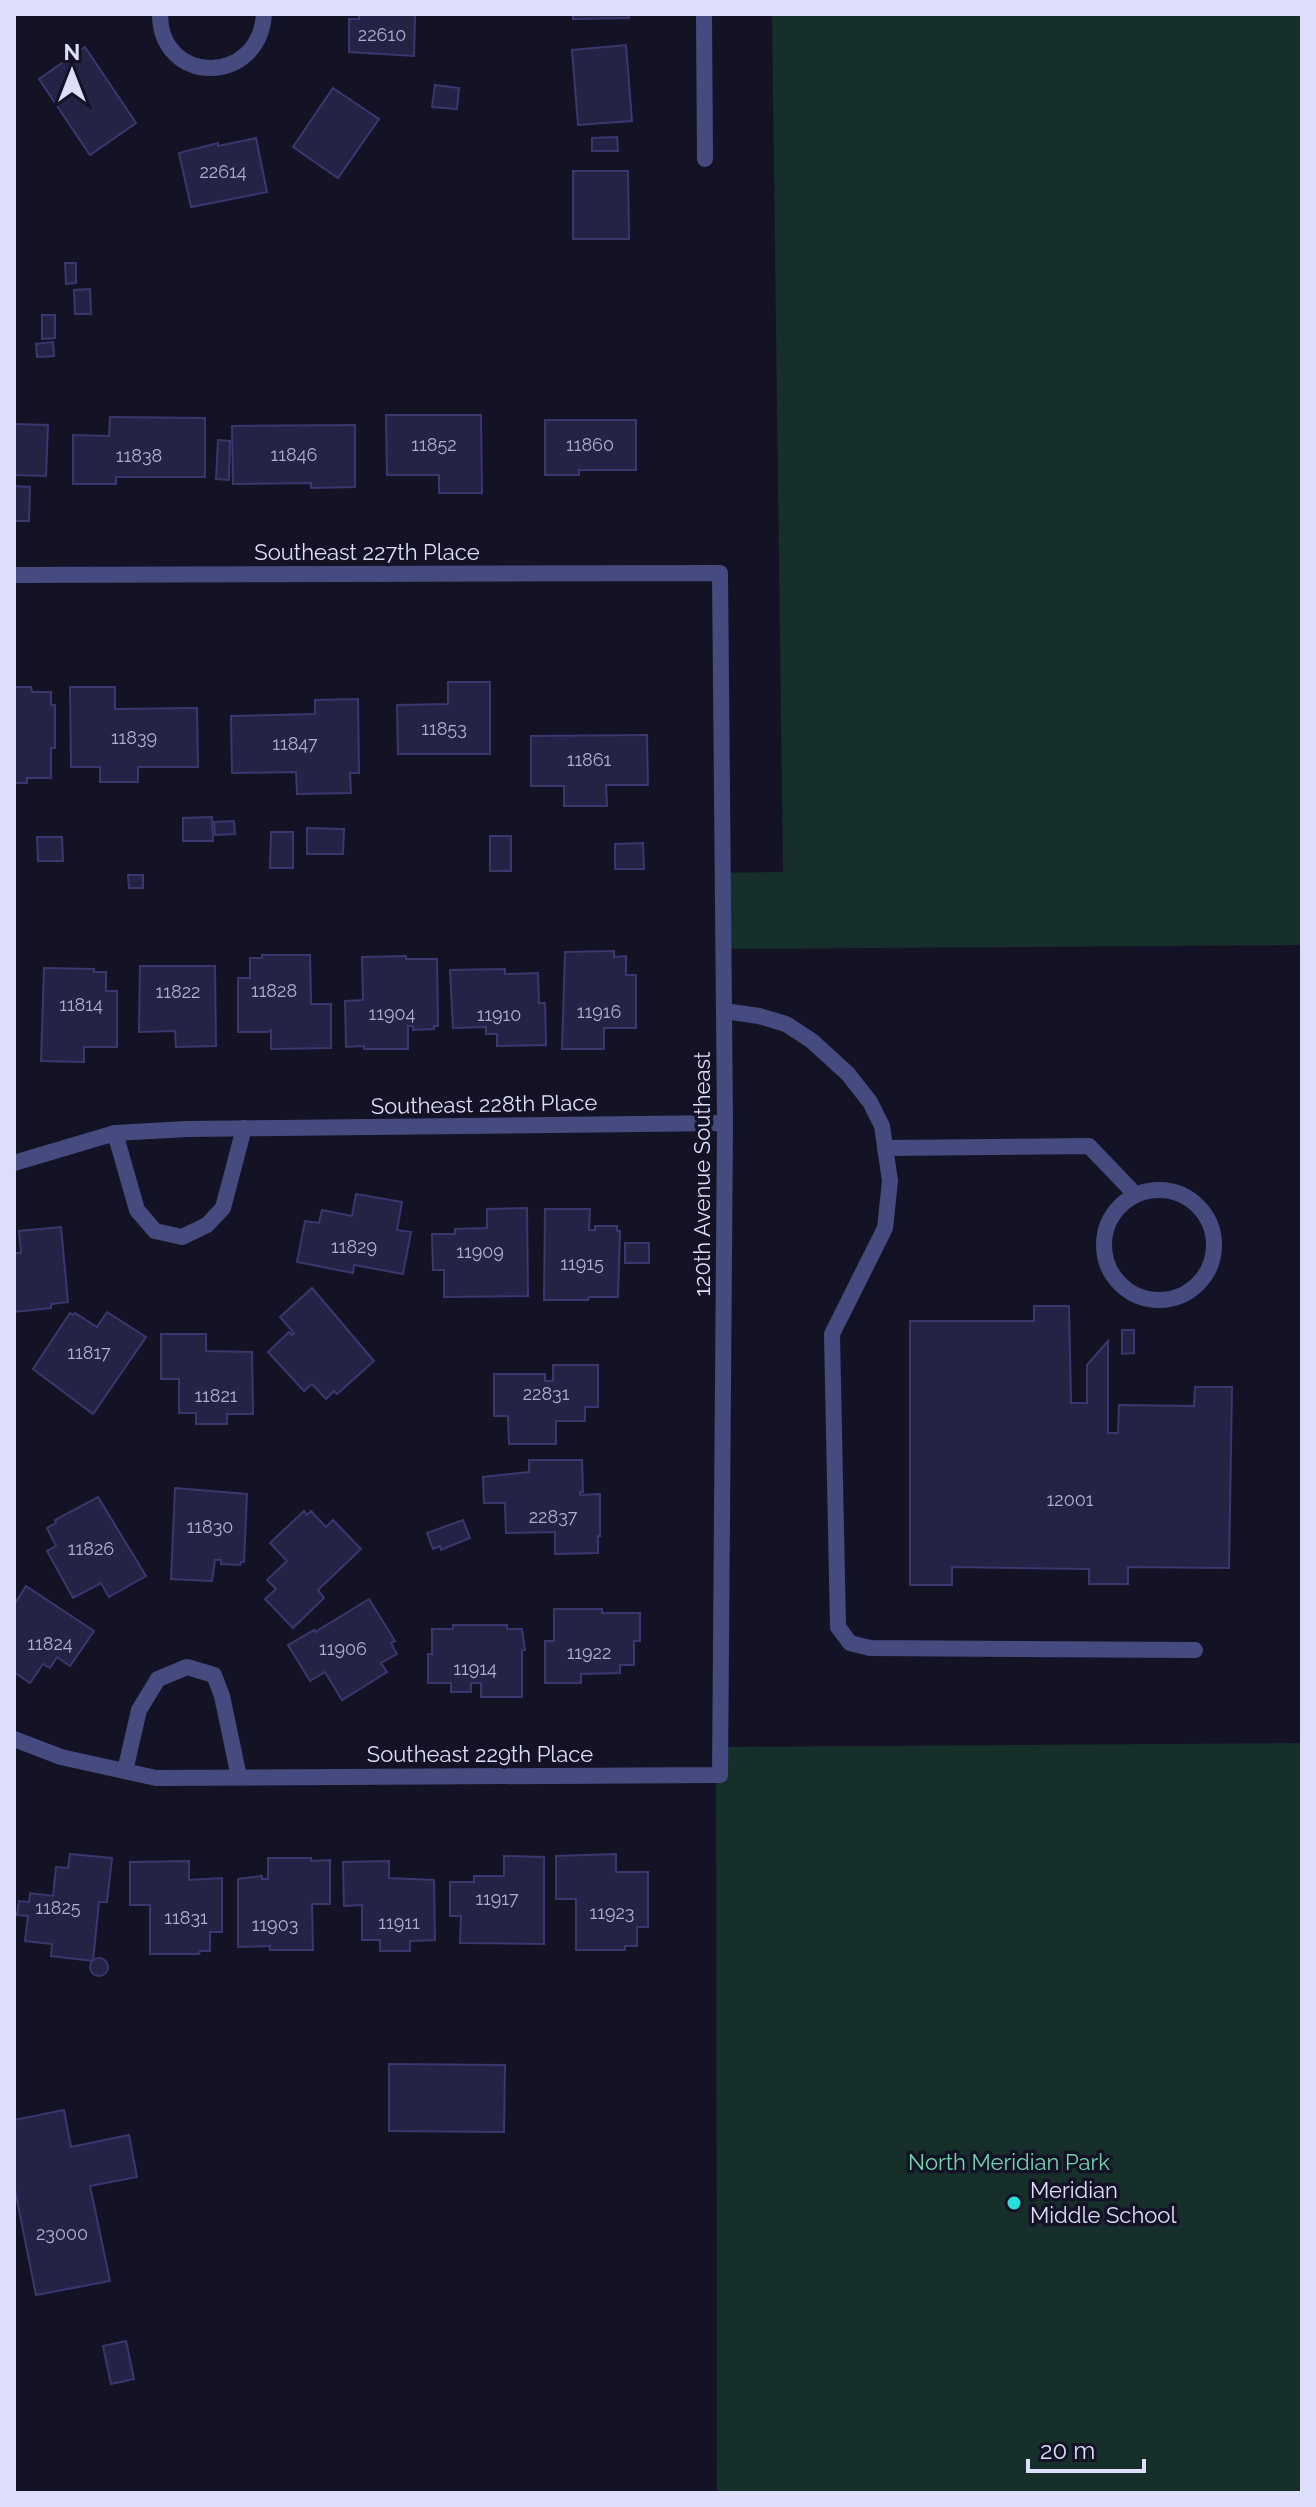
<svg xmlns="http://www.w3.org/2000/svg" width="1316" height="2507" viewBox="0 0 1316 2507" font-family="Raleway,sans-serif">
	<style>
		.green { fill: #172f2b }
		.building { fill: #242245; stroke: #3a376e; stroke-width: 2 }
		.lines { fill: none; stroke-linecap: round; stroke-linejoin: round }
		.lane { stroke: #454b7f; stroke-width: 16 }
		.street { stroke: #454b7f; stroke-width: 16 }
		.poi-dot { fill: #23e1d8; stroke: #141326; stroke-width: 3 }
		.labels { text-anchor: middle; stroke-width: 7; stroke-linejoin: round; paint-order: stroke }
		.number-label { font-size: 18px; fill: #afafcd }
		.street-label { font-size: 22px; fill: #dddefa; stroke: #141326 }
		.park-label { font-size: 22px; fill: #72d2ac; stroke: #141326 }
		.poi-label { font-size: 22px; fill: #dddefa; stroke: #141326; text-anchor: start }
	</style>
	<rect width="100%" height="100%" fill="#141326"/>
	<g class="green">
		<polygon points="772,14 1302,14 1302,945 716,949 716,873 783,872"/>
		<polygon points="1302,1743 1302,2493 717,2493 716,1747"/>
	</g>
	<g class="building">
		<polygon points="359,14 415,14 414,56 349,52 349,19 359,19"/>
		<polygon points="573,14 629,14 629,18 573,19"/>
		<polygon points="626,45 632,121 578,125 572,50"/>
		<polygon points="85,47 136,123 90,155 39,79"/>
		<polygon points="435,85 459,88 457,109 432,107"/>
		<polygon points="333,88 379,119 338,178 293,147"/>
		<polygon points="617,137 618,151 592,151 592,138"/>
		<polygon points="256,138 267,192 191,207 179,153 218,143 218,146"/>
		<polygon points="573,171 628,171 629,239 573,239"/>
		<polygon points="65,263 76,263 76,283 66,284"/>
		<polygon points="90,289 91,314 75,314 74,290"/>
		<polygon points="42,315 55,315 55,338 42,339"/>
		<polygon points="53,342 54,356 37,357 36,344"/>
		<polygon points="386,415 481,415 482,493 439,493 439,475 387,475"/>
		<polygon points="110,417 205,418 205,477 116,477 116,484 73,484 73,435 109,436"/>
		<polygon points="545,420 636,420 636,470 579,470 579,475 545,475"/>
		<polygon points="14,424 48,425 46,476 14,475"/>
		<polygon points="355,425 355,487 311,488 311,483 233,484 232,426"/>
		<polygon points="218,440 230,441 229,480 216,479"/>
		<polygon points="14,486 30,487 29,521 14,521"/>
		<polygon points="448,682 490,682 490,754 398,754 397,705 448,704"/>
		<polygon points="14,687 31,687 32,692 51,692 51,705 55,705 55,748 51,748 51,778 27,778 27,783 14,783"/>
		<polygon points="70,687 115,687 115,709 197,708 198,767 138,767 138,782 100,782 100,767 71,767"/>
		<polygon points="358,699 359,773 350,773 351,793 297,794 296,772 232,773 231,716 315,714 315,700"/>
		<polygon points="647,735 648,785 606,785 607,806 564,806 564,786 531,786 531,736"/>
		<polygon points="212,817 213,841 183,841 183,818"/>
		<polygon points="234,821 235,834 215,835 214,822"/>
		<polygon points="307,828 344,829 343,854 307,854"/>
		<polygon points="271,832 293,832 293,868 270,868"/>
		<rect x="490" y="836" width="21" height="35"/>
		<polygon points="37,837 62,837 63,861 38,861"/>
		<polygon points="643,843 644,869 615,869 615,844"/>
		<polygon points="128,875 143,875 143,888 129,888"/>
		<polygon points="614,951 614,957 626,956 626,975 636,975 636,1028 604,1028 604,1049 562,1049 565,952"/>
		<polygon points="262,955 310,955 311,1004 331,1004 331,1048 271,1049 271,1030 268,1032 238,1032 238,978 250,978 250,958 262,958"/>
		<polygon points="406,956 406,959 437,959 438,1026 434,1026 434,1029 413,1030 413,1026 408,1026 408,1049 364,1049 364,1046 346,1047 345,1001 363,1000 362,957"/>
		<polygon points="140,966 215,966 216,1046 176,1047 175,1031 139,1032"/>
		<polygon points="44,968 94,969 94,972 106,972 106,991 117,991 117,1047 84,1047 84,1062 41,1061"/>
		<polygon points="505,969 505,974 538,973 539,1003 545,1003 546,1045 497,1046 497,1034 486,1034 486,1027 453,1028 450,970"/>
		<polygon points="356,1194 402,1202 397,1230 411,1232 403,1274 354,1265 353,1273 297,1262 305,1221 319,1223 322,1210 352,1216"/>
		<polygon points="527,1208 528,1296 444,1297 444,1270 433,1270 432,1234 455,1234 455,1229 487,1228 487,1209"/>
		<polygon points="545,1209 590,1209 589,1230 595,1230 595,1226 617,1226 617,1231 620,1231 618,1297 589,1297 588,1300 544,1300"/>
		<polygon points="61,1227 68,1302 51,1304 51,1308 14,1312 14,1253 21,1253 19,1231"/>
		<rect x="625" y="1243" width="24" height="20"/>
		<polygon points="312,1288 374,1361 337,1394 334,1391 326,1399 312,1384 304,1391 268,1352 289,1332 292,1335 294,1333 280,1317"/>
		<polygon points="1034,1306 1069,1306 1071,1403 1087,1403 1087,1365 1108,1341 1108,1433 1118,1433 1119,1405 1194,1406 1195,1387 1232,1387 1229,1568 1128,1567 1128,1584 1089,1584 1089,1569 952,1567 952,1585 910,1585 910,1321 1034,1321"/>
		<polygon points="107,1312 146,1337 93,1414 33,1369 70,1313 73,1315 75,1313 97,1327"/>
		<polygon points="1122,1330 1134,1330 1134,1353 1122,1354"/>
		<polygon points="161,1334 206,1334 206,1351 252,1352 253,1414 227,1414 227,1424 196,1424 196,1413 179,1413 179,1379 161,1379"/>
		<polygon points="553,1365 598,1365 598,1407 585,1407 585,1421 556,1421 556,1444 509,1444 508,1416 494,1416 494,1374 545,1374 545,1381 553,1381"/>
		<polygon points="529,1460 582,1460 583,1492 580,1492 580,1495 600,1494 600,1536 598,1536 598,1553 555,1554 555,1532 506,1533 505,1503 484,1503 483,1477 529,1472"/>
		<polygon points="175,1488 247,1494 244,1562 241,1562 240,1565 221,1564 221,1560 215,1560 212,1581 171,1579"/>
		<polygon points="98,1497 146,1576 109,1597 101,1583 73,1598 47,1551 56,1546 47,1528 56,1523 55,1520"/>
		<polygon points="304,1511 307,1515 311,1511 326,1527 333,1520 361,1549 318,1590 324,1598 293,1628 265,1599 276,1589 267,1580 287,1561 270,1543"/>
		<polygon points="463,1520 470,1538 441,1550 440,1546 433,1549 427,1533"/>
		<polygon points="26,1586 94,1631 70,1666 57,1657 50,1668 43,1664 30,1683 14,1672 14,1605"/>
		<polygon points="369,1599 395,1641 391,1643 397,1654 381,1663 387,1672 342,1700 325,1672 310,1681 288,1645 314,1630 315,1632"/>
		<polygon points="554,1609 602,1609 602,1613 640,1613 640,1641 634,1641 634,1665 620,1665 620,1673 581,1674 581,1683 545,1683 545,1641 554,1641"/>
		<polygon points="453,1625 507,1625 507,1629 522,1629 525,1650 522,1650 522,1697 481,1697 481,1683 471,1683 471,1692 451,1692 451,1683 428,1683 428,1654 432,1654 432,1629 453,1629"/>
		<polygon points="70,1854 112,1858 107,1902 99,1902 93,1961 51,1956 52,1944 25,1941 28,1916 17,1915 19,1901 29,1902 30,1893 53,1896 56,1867 68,1868"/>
		<polygon points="616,1854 616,1872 648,1872 648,1927 637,1927 637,1946 625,1946 625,1950 576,1950 576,1899 556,1899 556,1856"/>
		<polygon points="504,1856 544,1857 544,1944 460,1943 461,1916 450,1916 450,1882 474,1882 474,1876 504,1876"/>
		<polygon points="268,1858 311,1858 311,1861 330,1860 330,1904 312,1904 313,1950 270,1950 270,1946 238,1947 238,1879 262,1876 262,1879 268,1879"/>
		<polygon points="189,1861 189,1880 222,1878 222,1932 210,1932 210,1951 200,1951 199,1954 150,1954 150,1905 130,1905 130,1862"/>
		<polygon points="389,1861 389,1878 434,1880 435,1940 410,1941 410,1951 380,1951 380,1940 362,1940 362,1905 344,1906 343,1862"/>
		<circle cx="99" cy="1967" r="9"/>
		<polygon points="389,2064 505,2065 504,2132 389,2131"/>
		<polygon points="64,2110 71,2147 129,2135 137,2177 90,2186 110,2281 36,2295 14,2185 14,2120"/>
		<polygon points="126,2341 134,2379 111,2384 103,2346"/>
	</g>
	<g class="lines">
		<g class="lane">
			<polyline points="724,1011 759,1016 786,1024 812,1041 848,1074 870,1102 882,1126 890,1181 885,1228 832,1334 838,1627 850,1643 870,1648 1195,1650"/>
			<polyline points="885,1148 1089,1146 1135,1194"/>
			<circle cx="1159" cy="1245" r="55"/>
		</g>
		<g class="street">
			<path d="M 160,14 C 160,85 259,87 264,14"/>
			<polyline points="704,14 705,159"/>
			<polyline points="14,575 720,573 725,1123 720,1775 156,1778 61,1757 14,1739"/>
			<polyline points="115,1133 137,1210 155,1231 182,1237 207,1225 223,1208 244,1128"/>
			<polyline points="14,1163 115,1133 187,1129 725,1123"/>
			<polyline points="125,1771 139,1710 158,1679 187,1667 214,1675 222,1696 239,1777"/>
		</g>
	</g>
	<circle class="poi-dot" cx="1014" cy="2203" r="8"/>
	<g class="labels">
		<g class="number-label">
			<text x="382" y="41">22610</text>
			<text x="223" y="178">22614</text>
			<text x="434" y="451">11852</text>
			<text x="590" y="451">11860</text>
			<text x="294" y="461">11846</text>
			<text x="139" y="462">11838</text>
			<text x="444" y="735">11853</text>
			<text x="134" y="744">11839</text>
			<text x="295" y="750">11847</text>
			<text x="589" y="766">11861</text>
			<text x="274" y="997">11828</text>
			<text x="178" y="998">11822</text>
			<text x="81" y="1011">11814</text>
			<text x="599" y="1018">11916</text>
			<text x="392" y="1020">11904</text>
			<text x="499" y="1021">11910</text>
			<text x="354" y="1253">11829</text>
			<text x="480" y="1258">11909</text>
			<text x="582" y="1270">11915</text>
			<text x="89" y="1359">11817</text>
			<text x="546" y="1400">22831</text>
			<text x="216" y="1402">11821</text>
			<text x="1070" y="1506">12001</text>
			<text x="553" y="1523">22837</text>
			<text x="210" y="1533">11830</text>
			<text x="91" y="1555">11826</text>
			<text x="50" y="1650">11824</text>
			<text x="343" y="1655">11906</text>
			<text x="589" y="1659">11922</text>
			<text x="475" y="1675">11914</text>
			<text x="497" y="1905">11917</text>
			<text x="58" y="1914">11825</text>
			<text x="612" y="1919">11923</text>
			<text x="186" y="1924">11831</text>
			<text x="399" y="1929">11911</text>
			<text x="275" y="1931">11903</text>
			<text x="62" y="2240">23000</text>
		</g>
		<g class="street-label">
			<text x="367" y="560">Southeast 227th Place</text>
			<text transform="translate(484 1104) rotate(-1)" y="8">Southeast 228th Place</text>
			<text transform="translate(702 1174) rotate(-90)" y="8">120th Avenue Southeast</text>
			<text x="480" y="1762">Southeast 229th Place</text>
		</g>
		<g class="park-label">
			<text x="1009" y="2170">North Meridian Park</text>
		</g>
		<g class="poi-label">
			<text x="1030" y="2198">Meridian<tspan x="1030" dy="25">Middle School</tspan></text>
		</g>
	</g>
	<rect width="1316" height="2507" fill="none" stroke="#dddefa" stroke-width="32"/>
	<g transform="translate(72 72)" stroke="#141326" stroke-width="6" paint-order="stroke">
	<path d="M0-6L14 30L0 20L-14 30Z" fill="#dddefa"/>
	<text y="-12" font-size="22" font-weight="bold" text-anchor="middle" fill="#dddefa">N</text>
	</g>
	<path d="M1028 2459v12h116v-12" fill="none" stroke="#dddefa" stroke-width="4"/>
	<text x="1040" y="2459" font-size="24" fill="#dddefa" stroke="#141326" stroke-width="6" paint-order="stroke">20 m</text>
</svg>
